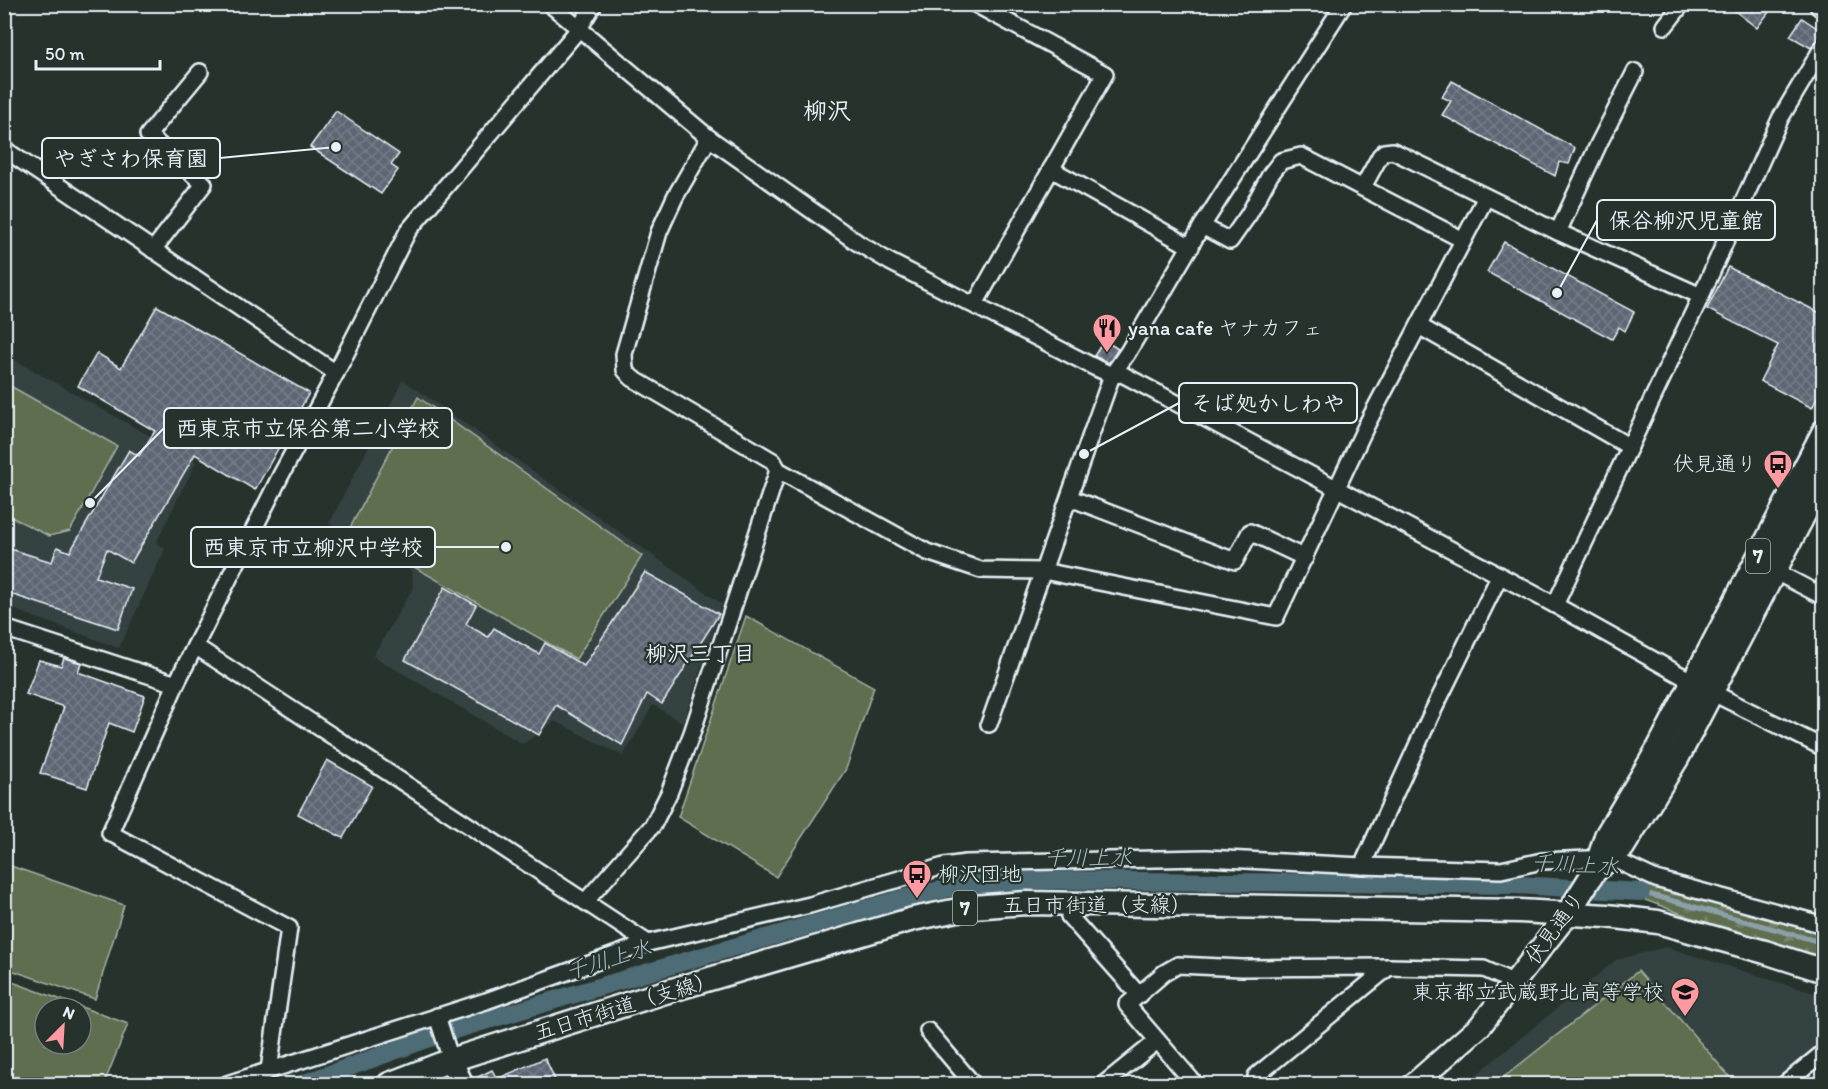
<svg xmlns="http://www.w3.org/2000/svg" width="1828" height="1089" viewBox="0 0 1828 1089" font-family="Itim,'Klee One',sans-serif">
	<style>
		.built { fill: #364242 }
		.forest { fill: url(#forest-firs); stroke: #a4b0a4; stroke-width: 1.5 }
		.garden { fill: #5f6e50; stroke: #a4b0a4; stroke-width: 1.5; fill-rule: evenodd }
		.lines { fill: none; stroke-linecap: round; stroke-linejoin: round }
		.stream { stroke: #8ba1a9; stroke-width: 5 }
		.canal { stroke: #4d6c74; stroke-width: 18 }
		.building { fill: url(#building-cross-hatch); stroke: #e8f1f8; stroke-width: 1.5 }
		.street-casing { stroke: #e8f1f8; stroke-width: 20 }
		.secondary-casing { stroke: #e8f1f8; stroke-width: 26 }
		.primary-casing { stroke: #e8f1f8; stroke-width: 27 }
		.street { stroke: #26332d; stroke-width: 15 }
		.secondary { stroke: #26332d; stroke-width: 21 }
		.primary { stroke: #26332d; stroke-width: 22 }
		.labels { text-anchor: middle; stroke-width: 4.5; stroke-linejoin: round; paint-order: stroke }
		.shield { fill: #26332d; stroke: #aeb8bb; stroke-width: 1.5 }
		.shield-label { font-size: 20px; font-weight: bold; fill: #e8f1f8 }
		.poi-label { font-size: 21px; fill: #e8f1f8; stroke: #26332d; text-anchor: start }
		.street-label { font-size: 21px; fill: #e8f1f8; stroke: #26332d }
		.neighbourhood-label { font-size: 22px; font-weight: bold; fill: #e8f1f8; stroke: #26332d }
		.water-label { font-size: 22px; font-style: italic; fill: #aabcc3; stroke: #26332d }
		.quarter-label { font-size: 24px; font-weight: bold; fill: #e8f1f8; stroke: #26332d }
		.leader { fill: none; stroke: #e8f1f8; stroke-width: 2 }
		.callout-dot { fill: #e8f1f8; stroke: #26332d; stroke-width: 2 }
		.callout { fill: #26332d; stroke: #e8f1f8; stroke-width: 2 }
		.callout-label { font-size: 22px; text-anchor: middle; font-weight: bold; fill: #e8f1f8 }
	</style>
	<defs>
		<pattern id="forest-firs" width="22" height="20" patternUnits="userSpaceOnUse" patternTransform="scale(1.5)"><rect width="22" height="20" fill="#5f6e50"/><path d="M5 1l3.5 6h-7zM16 11l3.5 6h-7z" fill="#76836a"/></pattern>
		<pattern id="building-cross-hatch" width="8" height="8" patternUnits="userSpaceOnUse" patternTransform="scale(1.5)"><rect width="8" height="8" fill="#5d6673"/><path d="M0 0l8 8M0 8l8-8" fill="none" stroke="#747c88"/></pattern>
	</defs>
	<rect width="100%" height="100%" fill="#26332d"/>
	<filter id="ink" filterUnits="userSpaceOnUse"><feTurbulence type="fractalNoise" baseFrequency=".0167" numOctaves="2"/><feDisplacementMap in="SourceGraphic" scale="12" xChannelSelector="R" yChannelSelector="G"/><feConvolveMatrix kernelMatrix="1 2 1 2 8 2 1 2 1" color-interpolation-filters="sRGB"/></filter>
	<g filter="url(#ink)">
		<g class="built">
			<polygon points="4,354 196,462 156,543 165,549 119,648 5,606"/>
			<polygon points="403,380 722,604 683,723 653,705 623,756 555,721 523,744 373,656 413,588 412,571 329,524"/>
			<polygon points="1666,947 1823,996 1823,1040 1772,1084 1465,1084 1616,960"/>
		</g>
		<polygon class="forest" points="1644,879 1823,932 1823,958 1698,920 1645,900 1641,888"/>
		<g class="garden">
			<polygon points="5,383 117,446 70,531 49,536 5,514"/>
			<polygon points="418,397 642,556 576,659 349,530"/>
			<polygon points="746,616 874,687 846,769 776,877 678,817"/>
			<polygon points="5,864 124,905 95,999 5,968"/>
			<polygon points="1638,971 1736,1084 1495,1084"/>
			<path d="M 4,979 L 128,1024 L 104,1084 L 30,1084 L 5,1076 ZM 45,1008 L 81,1008 L 81,1044 L 45,1044 Z"/>
		</g>
		<g class="lines">
			<polyline class="stream" points="1641,892 1824,943"/>
			<polyline class="canal" points="302,1084 441,1034 689,960 905,898 958,886 1040,880 1517,885 1641,892"/>
		</g>
		<g class="building">
			<polygon points="1726,4 1775,4 1757,28"/>
			<polygon points="1802,18 1823,32 1811,48 1790,36"/>
			<polygon points="1452,81 1575,148 1569,164 1559,162 1555,176 1442,115 1451,101 1442,97"/>
			<polygon points="336,111 399,154 391,165 398,170 381,194 310,147"/>
			<polygon points="1504,242 1634,312 1625,331 1619,327 1612,339 1487,272"/>
			<polygon points="1728,267 1824,315 1824,384 1812,408 1760,381 1778,345 1707,309"/>
			<polygon points="157,306 309,393 255,490 195,454 131,563 107,549 96,577 132,589 118,629 4,592 4,547 52,562 57,547 70,552 129,450 139,456 155,431 78,386 97,353 121,368"/>
			<polygon points="1104,340 1118,349 1109,363 1094,356"/>
			<polygon points="645,572 719,614 662,704 647,694 622,745 556,705 539,735 405,660 445,587 476,605 466,624 488,637 494,628 539,654 545,643 584,666"/>
			<polygon points="64,658 81,663 78,672 145,696 132,732 109,723 87,788 40,773 64,707 26,694 39,660 61,666"/>
			<polygon points="327,760 372,786 343,838 298,814"/>
			<polygon points="545,1058 557,1084 475,1084 474,1079 492,1070 497,1079"/>
		</g>
		<g class="lines">
			<g class="street-casing">
				<g id="street">
					<polyline points="550,4 709,138 858,243 890,262 1096,368 1112,375 1122,374 1555,605 1711,692 1824,748"/>
					<polyline points="975,4 1105,74 975,304"/>
					<polyline points="1665,26 1682,4"/>
					<polyline points="709,138 675,197 659,232 624,354 625,370 632,378 773,461 778,470 927,552 981,570 1043,571 1276,617 1367,424 1486,197"/>
					<polyline points="4,149 336,373"/>
					<polyline points="1051,169 1191,247"/>
					<polyline points="1363,187 1380,156 1384,152 1393,151 1558,232 1599,143 1635,72"/>
					<polyline points="1202,226 1230,241 1249,214 1270,175 1281,161 1301,156 1463,240"/>
					<polyline points="1558,232 1701,296"/>
					<polyline points="153,250 204,184 148,135 200,72"/>
					<polyline points="1419,326 1630,447"/>
					<polyline points="1070,498 1235,561 1250,532 1305,558"/>
					<polyline points="1774,571 1824,597"/>
					<polyline points="1555,605 1701,296 1780,119 1824,45"/>
					<polyline points="4,628 176,684"/>
					<polyline points="195,646 648,943"/>
					<polyline points="989,724 1112,375 1128,352 1202,226 1344,4"/>
					<polyline points="1362,866 1431,715 1500,575"/>
					<polyline points="585,902 653,825 669,793 692,733 778,470"/>
					<polyline points="1073,902 1069,916 1139,995"/>
					<polyline points="437,1016 451,1060"/>
					<polyline points="928,1031 973,1084"/>
					<polyline points="269,1070 289,928 110,833 176,684 281,475 336,373 408,231 578,30 594,4"/>
					<polyline points="1256,1076 1389,967"/>
					<polyline points="227,1084 486,1001 648,943 810,905 944,866 966,863 1206,858 1362,866 1501,870 1542,861 1611,858 1656,879 1824,925"/>
					<polyline points="1104,1084 1157,1041"/>
					<polyline points="1195,1084 1127,1005 1164,973 1178,965 1242,968 1389,967 1484,969 1515,983"/>
					<polyline points="1785,1084 1824,1052"/>
				</g>
			</g>
			<g class="secondary-casing">
				<g id="secondary">
					<polyline points="451,1060 462,1084"/>
					<polyline points="1414,1084 1480,1026 1567,915"/>
				</g>
			</g>
			<g class="primary-casing">
				<g id="primary">
					<polyline points="1821,4 1824,6"/>
					<polyline points="1595,871 1606,836 1658,749 1824,431"/>
					<polyline points="1567,915 1594,872 1623,847 1678,757 1824,476"/>
					<polyline points="389,1084 451,1060 662,993 913,919 973,907 1026,903 1520,911 1607,916 1658,922 1765,952 1824,971"/>
				</g>
			</g>
			<use href="#street" class="street"/>
			<use href="#secondary" class="secondary"/>
			<use href="#primary" class="primary"/>
		</g>
	</g>
	<defs>
		<g id="restaurant-pin" transform="scale(1.5)"><path d="M0 17L-7.5 6A9.5 9.5 0 1 1 7.5 6Z" fill="#ff9aa2" stroke="#26332d"/><path d="M-5-6h1v4h1v-4h1v4h1v-4h1v5L-1.5 .5V6h-2V.5L-5-1ZM5-6V6H3V1.5H1.5Q1.5-4 5-6Z" fill="#111"/></g>
		<g id="bus-pin" transform="scale(1.5)"><path d="M0 17L-7.5 6A9.5 9.5 0 1 1 7.5 6Z" fill="#ff9aa2" stroke="#26332d"/><path d="M-5-6H5V4H4V6H2V4H-2V6H-4V4H-5ZM-3.5-4V0h7V-4ZM-3.5 1.2v1.5H-2V1.2ZM2 1.2v1.5H3.5V1.2Z" fill="#111"/></g>
		<g id="school-pin" transform="scale(1.5)"><path d="M0 17L-7.5 6A9.5 9.5 0 1 1 7.5 6Z" fill="#ff9aa2" stroke="#26332d"/><path d="M0-5L7-2L0 1L-7-2ZM-4 1L0 2.5L4 1V4Q0 6-4 4Z" fill="#111"/></g>
	</defs>
	<g fill-rule="evenodd">
		<use href="#restaurant-pin" x="1107" y="328"/>
		<use href="#bus-pin" x="1778" y="464"/>
		<use href="#bus-pin" x="917" y="874"/>
		<use href="#school-pin" x="1685" y="992"/>
	</g>
	<g class="labels">
		<g class="shield">
			<rect x="1746" y="539" width="24" height="34" rx="4.5"/>
			<rect x="953" y="891" width="24" height="34" rx="4.5"/>
		</g>
		<g class="shield-label">
			<text x="1758" y="563">7</text>
			<text x="965" y="915">7</text>
		</g>
		<g class="poi-label">
			<text x="1128" y="335">yana cafe ヤナカフェ</text>
			<text x="1757" y="471" text-anchor="end">伏見通り</text>
			<text x="938" y="881">柳沢団地</text>
			<text x="1664" y="999" text-anchor="end">東京都立武蔵野北高等学校</text>
		</g>
		<g class="street-label">
			<text x="1097" y="912">五日市街道（支線）</text>
			<text transform="translate(1555 928) rotate(-54)" y="7">伏見通り</text>
			<text transform="translate(625 1006) rotate(-17)" y="7">五日市街道（支線）</text>
		</g>
		<g class="neighbourhood-label">
			<text x="700" y="661">柳沢三丁目</text>
		</g>
		<g class="water-label">
			<text x="1088" y="865">千川上水</text>
			<text transform="translate(1575 864) rotate(3)" y="8">千川上水</text>
			<text transform="translate(608 959) rotate(-17)" y="8">千川上水</text>
		</g>
		<g class="quarter-label">
			<text x="827" y="119">柳沢</text>
		</g>
	</g>
	<path class="leader" d="M336 147L220 158M1557 293L1597 220M1084 454L1179 403M90 503L164 428M506 547L435 547"/>
	<g class="callout-dot">
		<circle cx="336" cy="147" r="6"/>
		<circle cx="1557" cy="293" r="6"/>
		<circle cx="1084" cy="454" r="6"/>
		<circle cx="90" cy="503" r="6"/>
		<circle cx="506" cy="547" r="6"/>
	</g>
	<g class="callout">
		<rect x="42" y="138" width="178" height="40" rx="6"/>
		<rect x="1597" y="200" width="178" height="40" rx="6"/>
		<rect x="1179" y="383" width="178" height="40" rx="6"/>
		<rect x="164" y="408" width="288" height="40" rx="6"/>
		<rect x="191" y="527" width="244" height="40" rx="6"/>
	</g>
	<g class="callout-label">
		<text x="131" y="166">やぎさわ保育園</text>
		<text x="1686" y="228">保谷柳沢児童館</text>
		<text x="1268" y="411">そば処かしわや</text>
		<text x="308" y="436">西東京市立保谷第二小学校</text>
		<text x="313" y="555">西東京市立柳沢中学校</text>
	</g>
	<rect width="1828" height="1089" fill="none" stroke="#26332d" stroke-width="24"/>
	<rect x="12" y="12" width="1804" height="1065" fill="none" stroke="#e8f1f8" stroke-width="2" filter="url(#ink)"/>
	<g transform="translate(63 1026) rotate(24)"><circle r="28" fill="#26332d" stroke="#747f7e" stroke-width="1.5"/>
	<path d="M0-4.5L10 22L0 15L-10 22Z" fill="#ff9aa2"/>
	<text y="-9" font-size="16" font-weight="bold" text-anchor="middle" fill="#e8f1f8">N</text>
	</g>
	<path d="M36 60v9h124v-9" fill="none" stroke="#e8f1f8" stroke-width="3"/>
	<text x="45" y="60" font-size="18" fill="#e8f1f8" stroke="#26332d" stroke-width="4.5" paint-order="stroke">50 m</text>
</svg>
